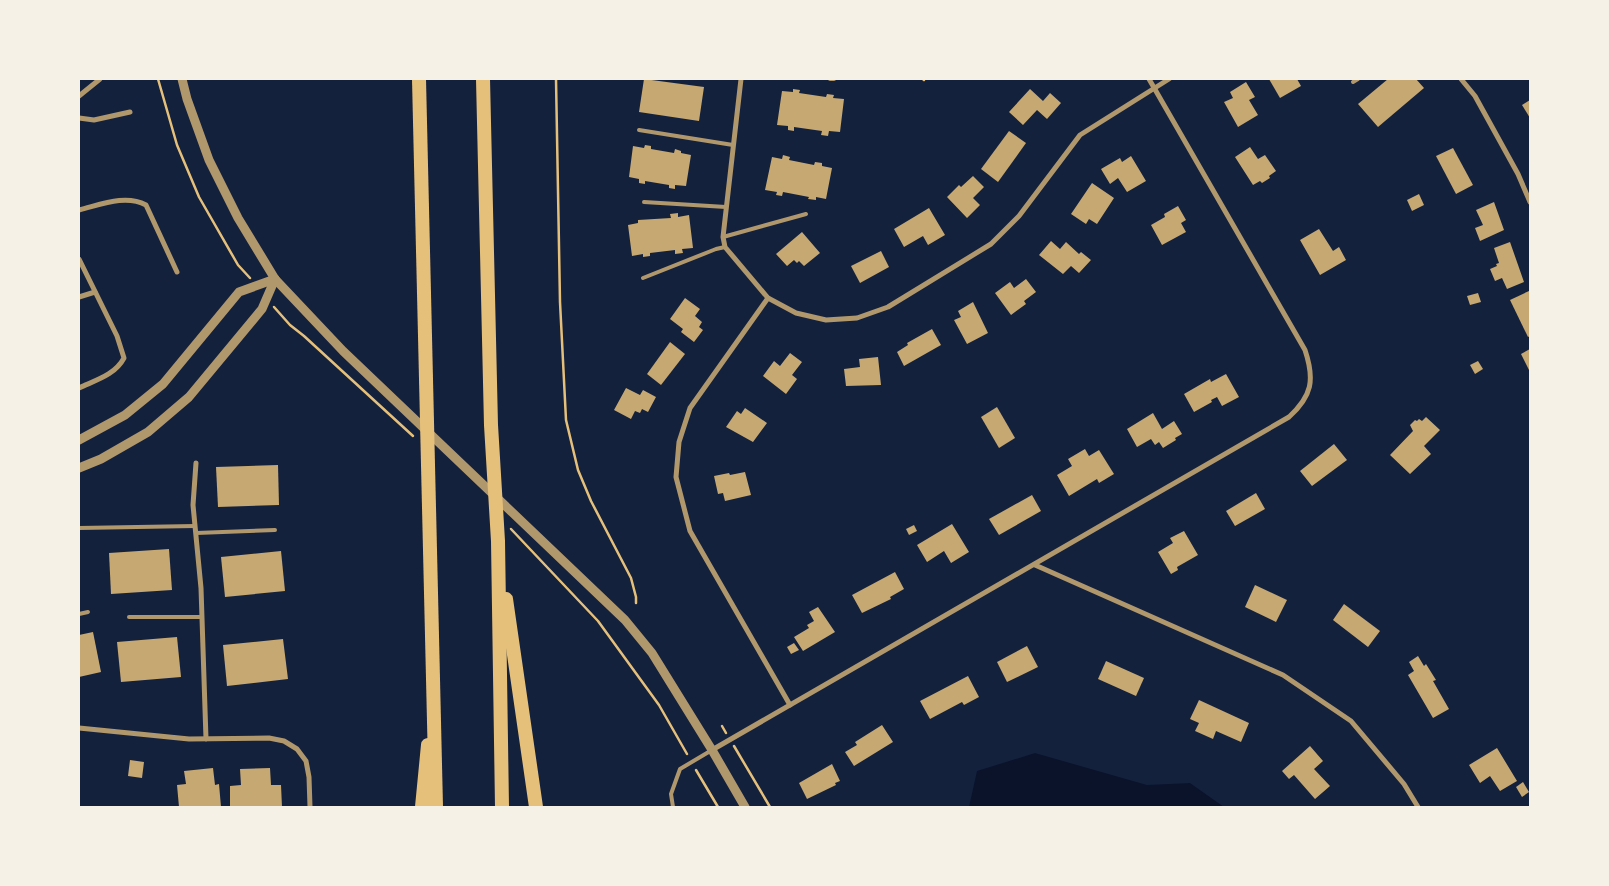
<svg xmlns="http://www.w3.org/2000/svg" width="1609" height="886" viewBox="0 0 1609 886" font-family="Poppins,sans-serif">
	<style>
		.water { fill: #0b132b }
		.building { fill: #c6a872 }
		.lines { fill: none; stroke-linecap: round; stroke-linejoin: round }
		.path { stroke: #e5c07b; stroke-width: 2.5 }
		.service { stroke: #b1986c; stroke-width: 4 }
		.minor { stroke: #b1986c; stroke-width: 5 }
		.tertiary { stroke: #b1986c; stroke-width: 9 }
		.motorway { stroke: #e5c07b; stroke-width: 14 }
	</style>
	<rect width="100%" height="100%" fill="#14213d"/>
	<polygon class="water" points="1035,753 1147,785 1190,783 1224,807 969,807 977,771"/>
	<g class="building">
		<polygon points="644,79 704,87 699,121 639,112"/>
		<polygon points="1269,79 1297,79 1301,86 1280,98"/>
		<polygon points="1388,79 1416,79 1424,88 1378,127 1358,104"/>
		<polygon points="1246,82 1255,97 1249,100 1258,115 1238,127 1224,102 1233,98 1230,92"/>
		<polygon points="793,89 800,90 799,93 826,97 827,94 834,95 833,98 844,99 840,132 829,131 828,136 821,135 822,131 794,127 794,131 788,130 788,126 777,125 782,91 793,92"/>
		<polygon points="1030,89 1043,101 1050,93 1061,103 1047,119 1037,110 1023,125 1009,112"/>
		<polygon points="1530,100 1530,118 1522,105"/>
		<polygon points="1009,131 1026,143 998,182 981,169"/>
		<polygon points="645,145 651,146 651,149 674,153 675,149 681,151 681,153 691,155 686,186 675,185 675,189 669,188 669,185 645,181 645,184 639,183 639,179 629,177 633,146 644,148"/>
		<polygon points="1250,147 1258,159 1265,155 1276,171 1269,176 1270,178 1262,183 1260,181 1253,185 1235,157"/>
		<polygon points="1453,148 1473,185 1456,194 1436,156"/>
		<polygon points="783,155 790,157 789,160 814,165 815,162 822,163 822,166 832,168 826,199 816,197 816,200 808,199 809,197 783,192 782,196 776,195 777,192 765,190 772,157 782,159"/>
		<polygon points="1131,156 1146,181 1127,192 1118,178 1110,184 1101,169 1120,158 1122,162"/>
		<polygon points="973,176 984,187 973,198 980,205 967,218 947,197 959,185 961,187"/>
		<polygon points="1092,183 1114,198 1097,224 1089,219 1086,224 1071,214"/>
		<polygon points="1419,194 1424,205 1412,211 1407,200"/>
		<polygon points="1494,202 1504,230 1480,241 1475,228 1483,225 1476,210"/>
		<polygon points="1178,206 1186,220 1181,223 1186,232 1162,245 1151,225 1165,217 1164,214"/>
		<polygon points="929,208 945,235 928,245 923,236 904,247 894,229"/>
		<polygon points="678,213 678,217 689,215 693,248 682,249 683,253 675,254 675,250 650,253 650,256 643,257 643,254 632,256 628,225 638,223 638,220 671,218 670,214"/>
		<polygon points="1319,229 1333,251 1339,247 1346,260 1320,275 1300,240"/>
		<polygon points="802,232 820,253 804,266 799,261 797,263 794,260 787,266 776,254"/>
		<polygon points="1051,241 1060,249 1066,242 1079,254 1081,252 1091,260 1079,273 1071,266 1063,274 1039,255"/>
		<polygon points="1510,242 1524,282 1507,289 1502,278 1495,281 1490,269 1497,266 1496,264 1499,263 1494,248"/>
		<polygon points="881,251 889,267 860,283 851,266"/>
		<polygon points="1026,279 1036,292 1024,301 1026,304 1011,315 995,293 1010,282 1014,288"/>
		<polygon points="1529,291 1530,336 1528,337 1510,300"/>
		<polygon points="1478,293 1481,302 1470,305 1467,296"/>
		<polygon points="685,298 700,309 695,316 702,322 699,327 703,330 694,342 681,332 683,329 670,319"/>
		<polygon points="973,302 988,333 967,344 954,320 961,317 958,311"/>
		<polygon points="932,329 941,345 904,366 897,352 908,345 907,343"/>
		<polygon points="670,342 685,354 661,385 647,374"/>
		<polygon points="1530,349 1530,372 1521,354"/>
		<polygon points="790,353 802,362 792,375 797,379 786,394 763,376 774,361 780,366"/>
		<polygon points="878,357 881,385 846,386 844,369 860,367 859,359"/>
		<polygon points="1478,361 1483,369 1475,374 1470,365"/>
		<polygon points="1226,374 1239,397 1222,406 1217,397 1211,400 1212,402 1194,412 1184,394 1210,379 1211,382"/>
		<polygon points="626,388 640,395 643,390 656,397 648,412 642,409 640,413 635,411 631,419 614,410"/>
		<polygon points="997,407 1015,438 999,448 981,417"/>
		<polygon points="745,408 767,423 753,442 726,427 737,411 741,414"/>
		<polygon points="1153,413 1162,429 1174,421 1182,434 1175,438 1176,440 1163,448 1159,442 1155,445 1151,439 1137,447 1127,429"/>
		<polygon points="1426,417 1440,430 1424,446 1431,454 1410,474 1390,455 1413,431 1410,425 1415,420 1417,421 1419,419 1422,421"/>
		<polygon points="1334,444 1347,460 1312,486 1300,471"/>
		<polygon points="1085,449 1089,456 1099,450 1114,474 1099,483 1097,479 1069,496 1057,475 1072,466 1068,459"/>
		<polygon points="278,465 279,505 218,507 216,467"/>
		<polygon points="745,472 751,495 725,501 723,493 718,494 714,476 729,473 730,475"/>
		<polygon points="1256,493 1265,509 1235,526 1226,511"/>
		<polygon points="1032,495 1041,511 999,535 989,519"/>
		<polygon points="952,524 969,552 951,563 944,551 927,562 917,545"/>
		<polygon points="914,525 917,531 909,535 906,529"/>
		<polygon points="1184,531 1198,555 1177,567 1178,570 1171,574 1158,552 1173,543 1170,538"/>
		<polygon points="169,549 172,590 111,594 109,553"/>
		<polygon points="281,551 285,591 225,597 221,557"/>
		<polygon points="895,572 904,589 890,597 891,599 862,613 852,595"/>
		<polygon points="1255,585 1287,600 1276,622 1245,607"/>
		<polygon points="1344,604 1380,631 1368,647 1333,620"/>
		<polygon points="818,607 835,632 803,651 794,637 809,628 807,625 814,621 809,612"/>
		<polygon points="93,632 101,672 79,677 79,635"/>
		<polygon points="177,637 181,677 121,682 117,642"/>
		<polygon points="283,639 288,679 227,686 223,645"/>
		<polygon points="794,643 799,650 791,654 787,647"/>
		<polygon points="1027,646 1038,667 1007,682 997,662"/>
		<polygon points="1418,656 1424,666 1426,664 1436,680 1433,681 1449,709 1433,718 1408,675 1414,671 1409,662"/>
		<polygon points="1106,661 1144,678 1136,696 1098,679"/>
		<polygon points="968,676 979,697 964,705 962,702 930,719 920,701"/>
		<polygon points="1199,700 1249,723 1241,742 1216,731 1213,739 1195,731 1199,723 1190,719"/>
		<polygon points="882,725 893,742 854,766 845,752 857,745 855,742"/>
		<polygon points="1310,746 1323,761 1314,769 1330,786 1315,799 1294,775 1289,779 1282,771"/>
		<polygon points="1497,748 1517,781 1500,791 1490,776 1480,783 1469,765"/>
		<polygon points="130,760 144,762 142,778 128,776"/>
		<polygon points="832,764 840,781 835,783 836,785 807,799 799,783"/>
		<polygon points="213,768 215,785 219,784 221,807 179,807 177,785 186,784 184,771"/>
		<polygon points="270,768 271,785 281,785 282,807 230,807 230,786 241,785 240,769"/>
		<polygon points="1523,782 1529,792 1522,797 1516,787"/>
	</g>
	<g class="lines">
		<g class="path">
			<polyline points="158,79 177,145 199,197 238,265 250,278"/>
			<polyline points="556,79 560,302 566,420 578,470 591,501 631,578 636,597 636,603"/>
			<polyline points="923,79 924,80"/>
			<polyline points="274,307 290,325 304,336 413,436"/>
			<polyline points="511,529 598,621 659,705 687,754"/>
			<polyline points="722,726 726,733"/>
			<polyline points="734,746 770,807"/>
			<polyline points="696,770 718,807"/>
		</g>
		<g class="service">
			<polyline points="830,79 834,79"/>
			<polyline points="1353,82 1358,79"/>
			<polyline points="639,130 733,145"/>
			<polyline points="644,202 726,207"/>
			<polyline points="723,237 806,214"/>
			<polyline points="643,278 716,249 725,247"/>
			<polyline points="79,528 195,526"/>
			<polyline points="196,533 275,530"/>
			<polyline points="79,614 88,612"/>
			<polyline points="129,617 202,617"/>
			<polyline points="673,807 671,794 680,769 712,750"/>
		</g>
		<g class="minor">
			<polyline points="741,79 723,237 725,247 768,298 796,313 826,320 857,318 888,307 991,244 1019,216 1080,135 1169,79"/>
			<polyline points="1461,79 1475,96 1518,174 1530,202"/>
			<polyline points="79,96 100,79"/>
			<polyline points="79,118 94,120 130,112"/>
			<path d="M 79,210 C 100,205 125,194 146,205 L 177,272"/>
			<path d="M 79,259 L 117,336 L 124,358 C 115,375 96,380 79,388"/>
			<polyline points="79,297 95,292"/>
			<polyline points="768,298 690,408 679,442 676,477 690,531 790,705"/>
			<polyline points="196,463 193,505 201,588 206,739"/>
			<polyline points="1035,565 1283,675 1351,721 1404,784 1418,807"/>
			<polyline points="79,728 189,739 269,738 284,741 297,749 306,761 309,777 310,807"/>
			<path d="M 712,750 L 1289,417 C 1312,396 1315,380 1305,350 L 1149,79"/>
		</g>
		<g class="tertiary">
			<polyline points="182,79 187,99 209,160 238,218 275,279 343,351 625,620 652,653 712,750 745,807"/>
			<polyline points="79,440 125,415 163,384 239,292 275,279"/>
			<polyline points="79,468 101,459 148,432 189,397 262,309 275,279"/>
		</g>
		<g class="motorway">
			<polyline points="419,79 436,807"/>
			<polyline points="483,79 491,425 498,541 502,807"/>
			<polyline points="506,599 536,807"/>
			<polyline points="422,807 428,745"/>
		</g>
	</g>
	<rect width="1609" height="886" fill="none" stroke="#f6f1e7" stroke-width="160"/>
</svg>
